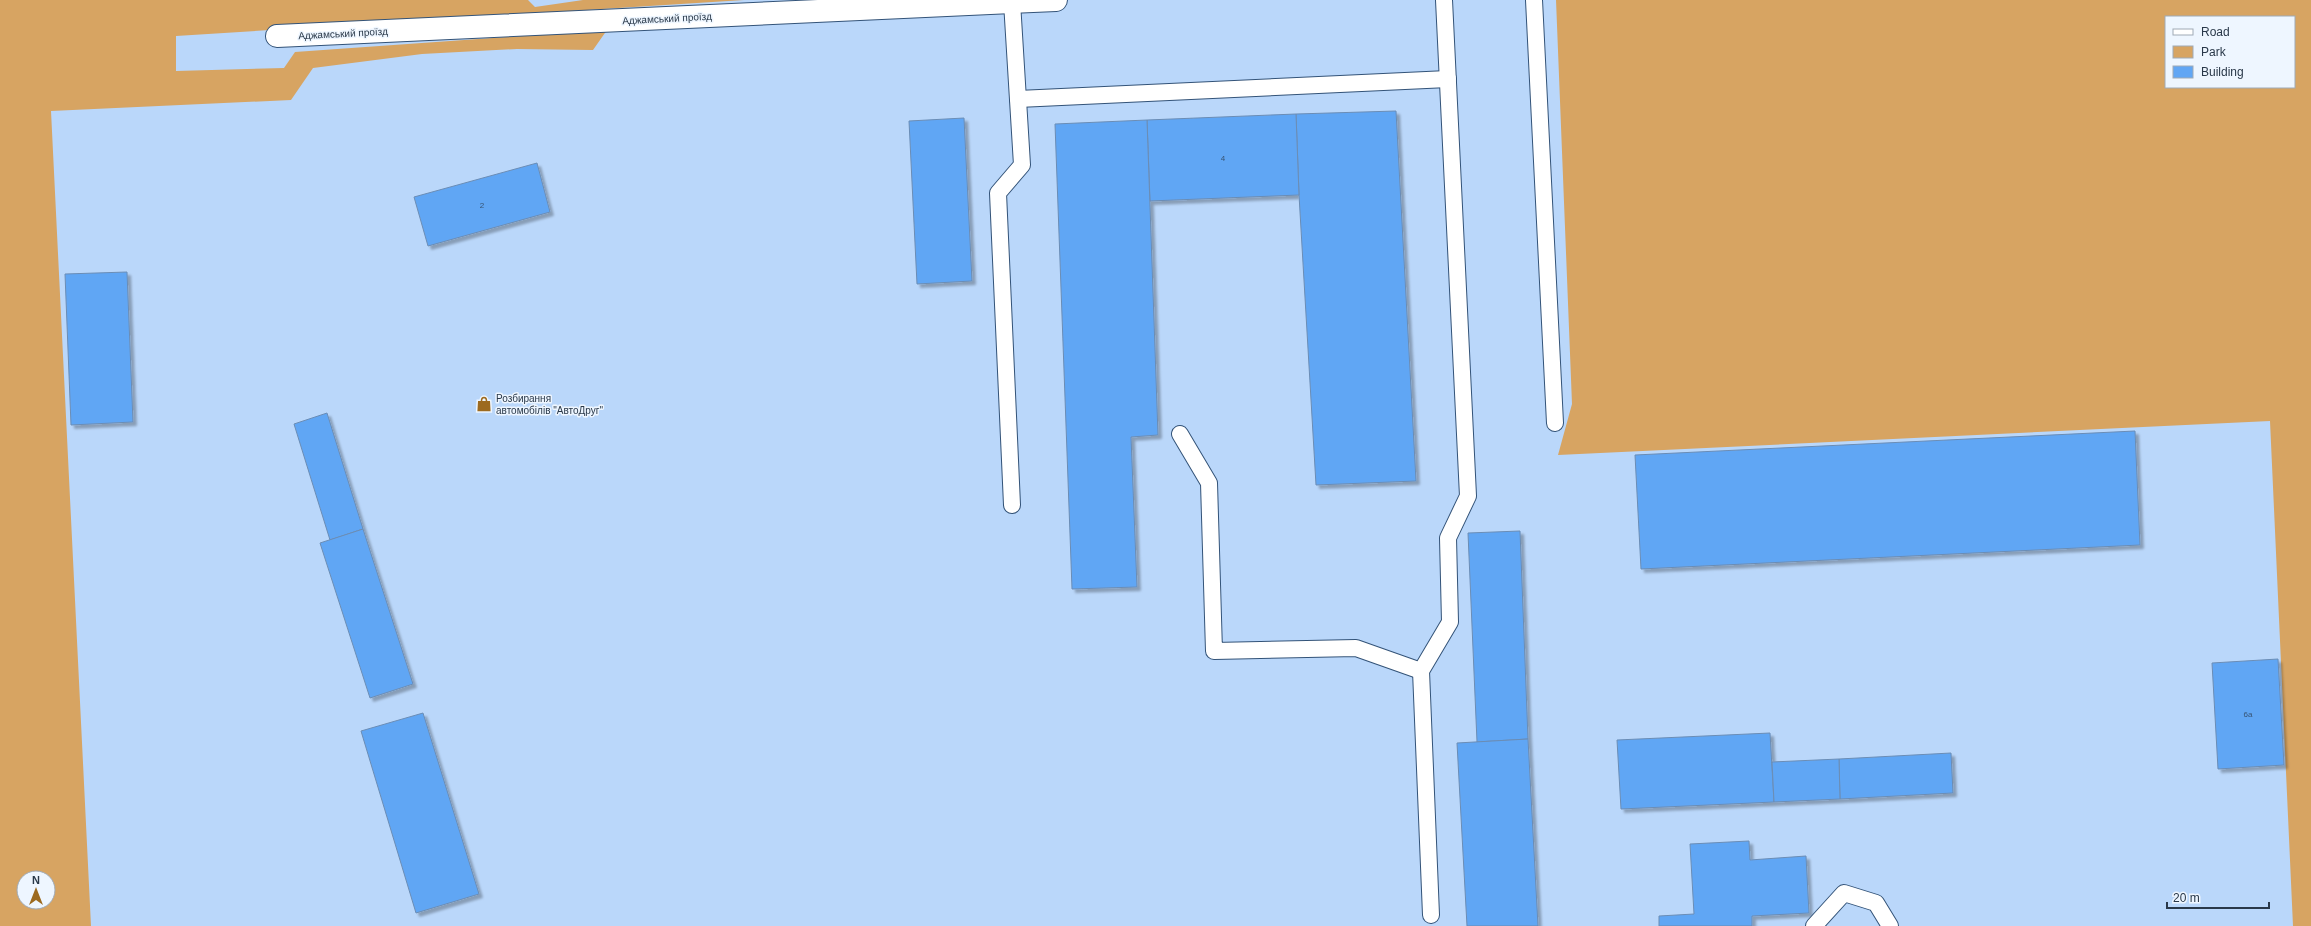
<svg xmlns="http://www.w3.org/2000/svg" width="2311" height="926" viewBox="0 0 2311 926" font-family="Helvetica,sans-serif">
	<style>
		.green { fill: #d7a462; fill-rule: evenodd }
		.building { fill: #61a6f4; stroke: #6b8db5; filter: url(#shadow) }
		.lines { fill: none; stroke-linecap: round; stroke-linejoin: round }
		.lane-casing { stroke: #335378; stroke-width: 18 }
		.street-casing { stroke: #335378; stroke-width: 24 }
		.lane { stroke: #fff; stroke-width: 16 }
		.street { stroke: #fff; stroke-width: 22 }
		.labels { text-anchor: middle; stroke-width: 3; stroke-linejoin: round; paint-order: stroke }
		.number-label { font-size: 8px; fill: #375474 }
		.street-label { font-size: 10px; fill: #293849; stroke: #eef6ff }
		.poi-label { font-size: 10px; fill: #293849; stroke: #eef6ff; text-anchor: start }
	</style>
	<defs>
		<filter id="shadow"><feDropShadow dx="3.5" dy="3.5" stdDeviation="1" flood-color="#0004"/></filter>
	</defs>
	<rect width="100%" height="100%" fill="#bad7fa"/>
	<g class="green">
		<path d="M 0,0 L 528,0 L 535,7 L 583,0 L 744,0 L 176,36 L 176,71 L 284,68 L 295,52 L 607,30 L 593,50 L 517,49 L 422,54 L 313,68 L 291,100 L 51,111 L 91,926 L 0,926 ZM 24,878 L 48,878 L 48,902 L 24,902 Z"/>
		<path d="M 1556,0 L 2311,0 L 2311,926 L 2293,926 L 2270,421 L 1558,455 L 1572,404 ZM 2166,17 L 2294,17 L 2294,87 L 2166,87 Z"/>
	</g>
	<g class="building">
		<polygon points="1396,111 1416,481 1316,485 1299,195 1296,114"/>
		<polygon points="1296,114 1299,195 1150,201 1147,120"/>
		<polygon points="964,118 972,281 917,284 909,121"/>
		<polygon points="1147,120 1158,435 1131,437 1137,587 1072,589 1055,124"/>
		<polygon points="537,163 550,212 428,246 414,197"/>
		<polygon points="127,272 133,422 71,425 65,274"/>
		<polygon points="327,413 363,529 330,540 294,424"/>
		<polygon points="2135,431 2140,545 1641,569 1635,455"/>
		<polygon points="363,529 413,684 370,698 320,543"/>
		<polygon points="1520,531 1528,739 1477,742 1468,533"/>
		<polygon points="2278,659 2284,765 2218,769 2212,663"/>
		<polygon points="423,713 479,894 416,913 361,731"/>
		<polygon points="1770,733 1774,802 1621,809 1617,740"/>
		<polygon points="1528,739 1538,926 1467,926 1457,743"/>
		<polygon points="1951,753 1953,793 1840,799 1839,759"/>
		<polygon points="1839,759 1840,799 1774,802 1772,762"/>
		<polygon points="1749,841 1750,860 1806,856 1809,913 1752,916 1752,926 1659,926 1659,916 1694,914 1690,844"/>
	</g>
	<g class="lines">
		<g class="lane-casing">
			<g id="lane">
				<polyline points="1534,0 1555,423"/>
				<polyline points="1012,2 1022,165 998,193 1012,505"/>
				<polyline points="1018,99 1448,79"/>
				<polyline points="1180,434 1209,483 1214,651 1356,648 1421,671"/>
				<polyline points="1431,915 1421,671 1450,622 1448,538 1468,496 1444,0"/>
				<polyline points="1814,926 1844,893 1876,903 1890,926"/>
			</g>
		</g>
		<g class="street-casing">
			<polyline id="street" points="277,36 1056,0"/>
		</g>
		<use href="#lane" class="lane"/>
		<use href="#street" class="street"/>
	</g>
	<defs>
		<g id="shop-bare" transform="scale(1.2)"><path d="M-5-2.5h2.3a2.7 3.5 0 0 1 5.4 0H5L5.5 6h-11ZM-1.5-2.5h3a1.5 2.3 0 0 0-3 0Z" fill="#9c6a1f" stroke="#eef6ff" stroke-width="2.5" paint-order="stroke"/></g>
	</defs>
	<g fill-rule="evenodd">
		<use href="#shop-bare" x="484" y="404"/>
	</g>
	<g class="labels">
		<g class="number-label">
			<text x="1223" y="161">4</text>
			<text x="482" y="208">2</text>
			<text x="2248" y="717">6а</text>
		</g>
		<g class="street-label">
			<text transform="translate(667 18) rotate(-3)" y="4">Аджамський проїзд</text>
			<text transform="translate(343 33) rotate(-3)" y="4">Аджамський проїзд</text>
		</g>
		<g class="poi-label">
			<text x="496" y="402">Розбирання<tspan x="496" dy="12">автомобілів "АвтоДруг"</tspan></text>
		</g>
	</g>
	<rect x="2165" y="16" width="130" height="72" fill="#eef6ff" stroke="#9faab6"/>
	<rect x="2173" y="29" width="20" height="6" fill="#ffffff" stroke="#9faab6"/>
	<text x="2201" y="36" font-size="12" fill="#293849">Road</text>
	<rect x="2173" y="46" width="20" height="12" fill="#d7a462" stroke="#9faab6"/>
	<text x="2201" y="56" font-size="12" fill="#293849">Park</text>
	<rect x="2173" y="66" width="20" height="12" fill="#61a6f4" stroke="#9faab6"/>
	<text x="2201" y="76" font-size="12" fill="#293849">Building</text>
	<g transform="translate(36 890)"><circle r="19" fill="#eef6ff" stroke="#9faab6"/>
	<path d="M0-3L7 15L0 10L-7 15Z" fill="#9c6a1f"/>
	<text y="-6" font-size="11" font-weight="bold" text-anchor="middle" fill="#293849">N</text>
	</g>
	<path d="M2167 902v6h102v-6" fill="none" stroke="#293849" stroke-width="2"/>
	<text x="2173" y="902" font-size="12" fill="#293849" stroke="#eef6ff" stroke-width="3" paint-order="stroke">20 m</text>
</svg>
